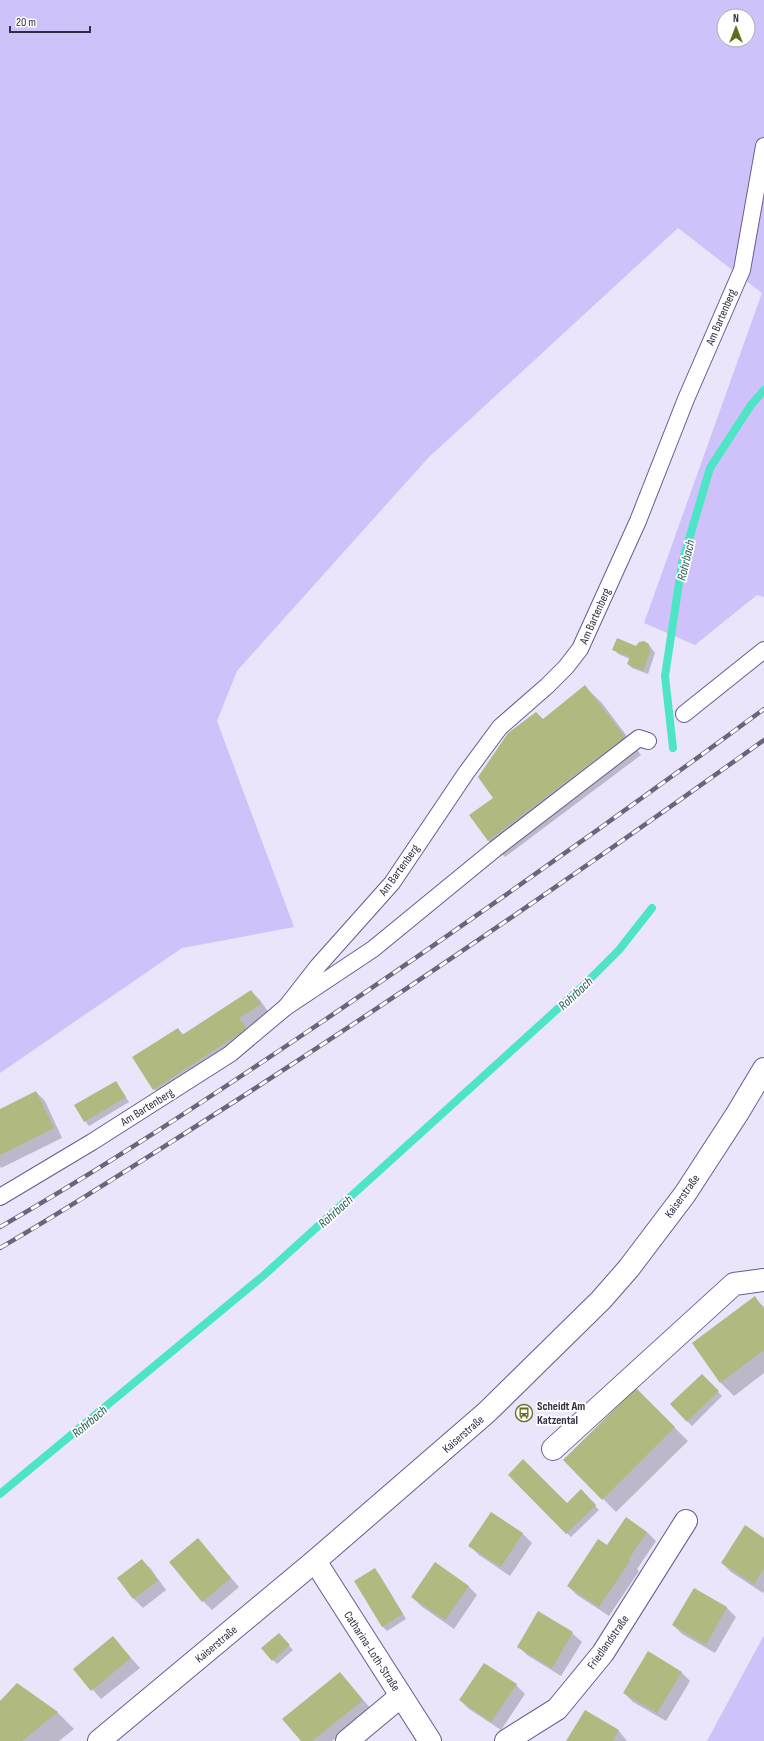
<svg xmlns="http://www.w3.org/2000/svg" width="764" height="1741" viewBox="0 0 764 1741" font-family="'Sofia Sans Condensed',sans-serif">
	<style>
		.green { fill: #cfc1f9; fill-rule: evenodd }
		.shadow { fill: #0003 }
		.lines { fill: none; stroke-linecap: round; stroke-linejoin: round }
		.stream { stroke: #4de5c6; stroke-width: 8 }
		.building { fill: #b0ba80 }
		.lane-casing { stroke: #695b8d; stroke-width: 18 }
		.street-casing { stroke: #695b8d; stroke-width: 24 }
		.secondary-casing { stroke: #695b8d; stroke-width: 24 }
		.lane { stroke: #fff; stroke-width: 16 }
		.street { stroke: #fff; stroke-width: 22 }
		.secondary { stroke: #fff; stroke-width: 22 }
		.rail-casing { stroke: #6b657b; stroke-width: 4.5 }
		.rail { stroke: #fff; stroke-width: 3; stroke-dasharray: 9; stroke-linecap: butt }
		.labels { text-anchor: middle; stroke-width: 3.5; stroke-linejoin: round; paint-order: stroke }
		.street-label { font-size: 12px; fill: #322d42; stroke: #fff }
		.poi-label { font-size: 12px; font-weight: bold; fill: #322d42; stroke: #fff; text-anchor: start }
		.water-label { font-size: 13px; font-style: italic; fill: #215d50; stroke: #fff }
	</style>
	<rect width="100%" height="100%" fill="#ebe5fc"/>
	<g class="green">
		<path d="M 0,0 L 764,0 L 764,597 L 757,595 L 695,645 L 644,623 L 762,293 L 678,228 L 428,458 L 237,671 L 217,721 L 294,927 L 182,948 L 0,1073 ZM 724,16 L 748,16 L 748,40 L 724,40 Z"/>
		<polygon points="764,1635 764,1741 707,1741"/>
	</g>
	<g class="shadow">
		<polygon points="649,645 655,653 648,674 632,668 628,664 630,659 618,654 614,649"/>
		<polygon points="585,687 602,703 641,755 505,857 488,840 495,798 543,720"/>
		<polygon points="251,991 260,1000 269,1013 248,1027 255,1038 163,1098 154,1089 178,1029 184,1035"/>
		<polygon points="116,1083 129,1102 89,1126 85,1121"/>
		<polygon points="36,1092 45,1101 62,1138 1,1168 0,1166 0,1110"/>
		<polygon points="755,1298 764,1307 764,1373 734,1396 721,1383 694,1343"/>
		<polygon points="702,1375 722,1396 692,1426 671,1404"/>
		<polygon points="636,1389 688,1441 616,1512 565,1460"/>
		<polygon points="509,1475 567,1505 581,1491 599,1510 571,1537"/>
		<polygon points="491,1513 523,1534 532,1543 510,1576 479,1555 470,1546"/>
		<polygon points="647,1532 656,1541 637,1569 639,1571 609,1616 577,1595 568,1586 607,1546"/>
		<polygon points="197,1539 239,1587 212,1610 203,1601"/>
		<polygon points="764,1539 764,1591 763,1593 731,1572 722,1563"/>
		<polygon points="142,1560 151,1569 166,1590 143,1608 134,1599 118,1578"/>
		<polygon points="374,1569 379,1574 406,1619 387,1631 382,1626"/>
		<polygon points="468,1586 477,1595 454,1629 421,1606 412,1597"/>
		<polygon points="694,1589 727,1608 736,1617 715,1653 682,1634 673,1625"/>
		<polygon points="572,1633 582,1642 561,1676 527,1655 518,1646"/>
		<polygon points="279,1635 293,1650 277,1664 273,1660"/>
		<polygon points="113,1638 140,1668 101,1699 74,1669"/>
		<polygon points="681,1672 690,1681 666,1721 633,1702 624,1693"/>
		<polygon points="340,1673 371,1709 332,1741 302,1741"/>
		<polygon points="516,1685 525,1694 501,1730 469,1709 460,1700"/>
		<polygon points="0,1701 57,1712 74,1729 59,1741 0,1741"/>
		<polygon points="585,1711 619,1731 627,1741 568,1741"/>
	</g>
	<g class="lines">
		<g class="stream">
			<polyline points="673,748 665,676 682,563 710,468 751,405 764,390"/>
			<polyline points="0,1494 263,1276 584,985 619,950 652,908"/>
		</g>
	</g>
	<g class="building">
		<polygon points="617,638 636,646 639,642 644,641 649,644 650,652 643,671 627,664 630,657 612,650"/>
		<polygon points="585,685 625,737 488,841 469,815 493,798 478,777 508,733 536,712 543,719"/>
		<polygon points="251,990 261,1004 239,1018 247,1029 153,1090 132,1057 178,1028 182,1035"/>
		<polygon points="116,1081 126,1097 84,1122 74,1105"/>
		<polygon points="36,1091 54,1128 0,1155 0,1109"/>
		<polygon points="755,1296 764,1310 764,1350 720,1383 692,1343"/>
		<polygon points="702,1374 719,1391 687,1422 670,1404"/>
		<polygon points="636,1388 675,1427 602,1500 563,1460"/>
		<polygon points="523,1459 567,1503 581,1489 596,1505 566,1534 508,1475"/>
		<polygon points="491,1512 523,1533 501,1567 468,1546"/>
		<polygon points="626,1517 647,1532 628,1560 630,1561 599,1607 567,1586 598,1539 607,1545"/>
		<polygon points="745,1525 764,1538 764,1568 754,1584 721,1563"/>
		<polygon points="198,1538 231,1578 202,1602 169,1562"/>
		<polygon points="142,1559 158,1581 133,1599 117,1578"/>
		<polygon points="435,1562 469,1586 445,1620 411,1597"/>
		<polygon points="375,1568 403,1614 382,1627 354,1581"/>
		<polygon points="694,1588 727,1607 706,1645 672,1625"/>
		<polygon points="538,1611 573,1632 552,1668 517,1647"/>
		<polygon points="279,1633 290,1645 272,1661 261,1648"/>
		<polygon points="113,1636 131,1658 91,1691 73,1669"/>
		<polygon points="648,1651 682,1672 657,1713 623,1693"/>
		<polygon points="484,1663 517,1684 491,1722 459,1700"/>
		<polygon points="340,1672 363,1700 312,1741 301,1741 282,1719"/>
		<polygon points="17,1683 58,1712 22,1741 0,1741 0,1701"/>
		<polygon points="585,1710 619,1730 613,1741 566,1741"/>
	</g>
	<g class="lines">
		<g class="lane-casing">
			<g id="lane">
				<polyline points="684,714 764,650"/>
				<polyline points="286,1007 318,966 392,883 466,773 500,727 547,686 566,667 580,649 638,521 686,399 742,270 764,146"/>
				<polyline points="0,1197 92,1142 230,1054 286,1007 373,949 495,849 639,738 648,741"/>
			</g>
		</g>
		<g class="street-casing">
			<g id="street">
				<polyline points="553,1449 734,1284 764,1280"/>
				<polyline points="315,1561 430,1741"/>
				<polyline points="347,1741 401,1696"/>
				<polyline points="506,1741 557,1709 603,1653 686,1521"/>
			</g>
		</g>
		<g class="secondary-casing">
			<polyline id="secondary" points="99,1741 315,1561 487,1412 601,1300 629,1268 685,1194 737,1114 764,1069"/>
		</g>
		<use href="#lane" class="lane"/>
		<use href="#street" class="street"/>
		<use href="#secondary" class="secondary"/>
		<g class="rail-casing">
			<g id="rail">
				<path d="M 0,1227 C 103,1168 203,1102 301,1036 C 458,930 612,821 764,709"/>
				<path d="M 0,1248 C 76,1204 149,1156 223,1109 C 407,991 587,867 764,740"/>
			</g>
		</g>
		<use href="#rail" class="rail"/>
	</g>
	<defs>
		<g id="bus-ring" transform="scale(0.9)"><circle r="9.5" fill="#fff" stroke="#636d15" stroke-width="1.5"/><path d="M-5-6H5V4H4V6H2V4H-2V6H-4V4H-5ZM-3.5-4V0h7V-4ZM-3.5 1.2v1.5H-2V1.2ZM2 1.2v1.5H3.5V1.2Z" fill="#636d15"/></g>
	</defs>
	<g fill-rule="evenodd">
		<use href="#bus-ring" x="524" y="1413"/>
	</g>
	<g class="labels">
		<g class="street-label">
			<text transform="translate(721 317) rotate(-67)" y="4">Am Bartenberg</text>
			<text transform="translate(595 616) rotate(-66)" y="4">Am Bartenberg</text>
			<text transform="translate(399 870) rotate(-54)" y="4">Am Bartenberg</text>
			<text transform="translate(147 1107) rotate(-32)" y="4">Am Bartenberg</text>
			<text transform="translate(682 1196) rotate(-54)" y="4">Kaiserstraße</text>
			<text transform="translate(463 1434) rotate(-41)" y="4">Kaiserstraße</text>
			<text transform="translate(608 1642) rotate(-55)" y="4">Friedlandstraße</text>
			<text transform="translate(216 1644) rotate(-40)" y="4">Kaiserstraße</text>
			<text transform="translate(372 1651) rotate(57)" y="4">Catharina-Loth-Straße</text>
		</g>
		<g class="poi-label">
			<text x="537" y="1410">Scheidt Am<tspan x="537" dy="14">Katzental</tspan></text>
		</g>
		<g class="water-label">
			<text transform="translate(685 560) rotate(-77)" y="5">Rohrbach</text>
			<text transform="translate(575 993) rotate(-43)" y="5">Rohrbach</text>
			<text transform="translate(335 1211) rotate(-42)" y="5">Rohrbach</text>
			<text transform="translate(89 1421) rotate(-40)" y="5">Rohrbach</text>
		</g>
	</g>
	<g transform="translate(736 28)"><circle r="19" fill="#ffffff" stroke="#adabb3"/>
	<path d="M0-3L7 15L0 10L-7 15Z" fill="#636d15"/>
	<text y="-6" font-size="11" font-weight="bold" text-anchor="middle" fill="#322d42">N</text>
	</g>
	<path d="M10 26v6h80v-6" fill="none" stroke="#322d42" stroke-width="2"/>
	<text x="16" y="26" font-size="12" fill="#322d42" stroke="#ffffff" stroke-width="3" paint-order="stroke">20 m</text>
</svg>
